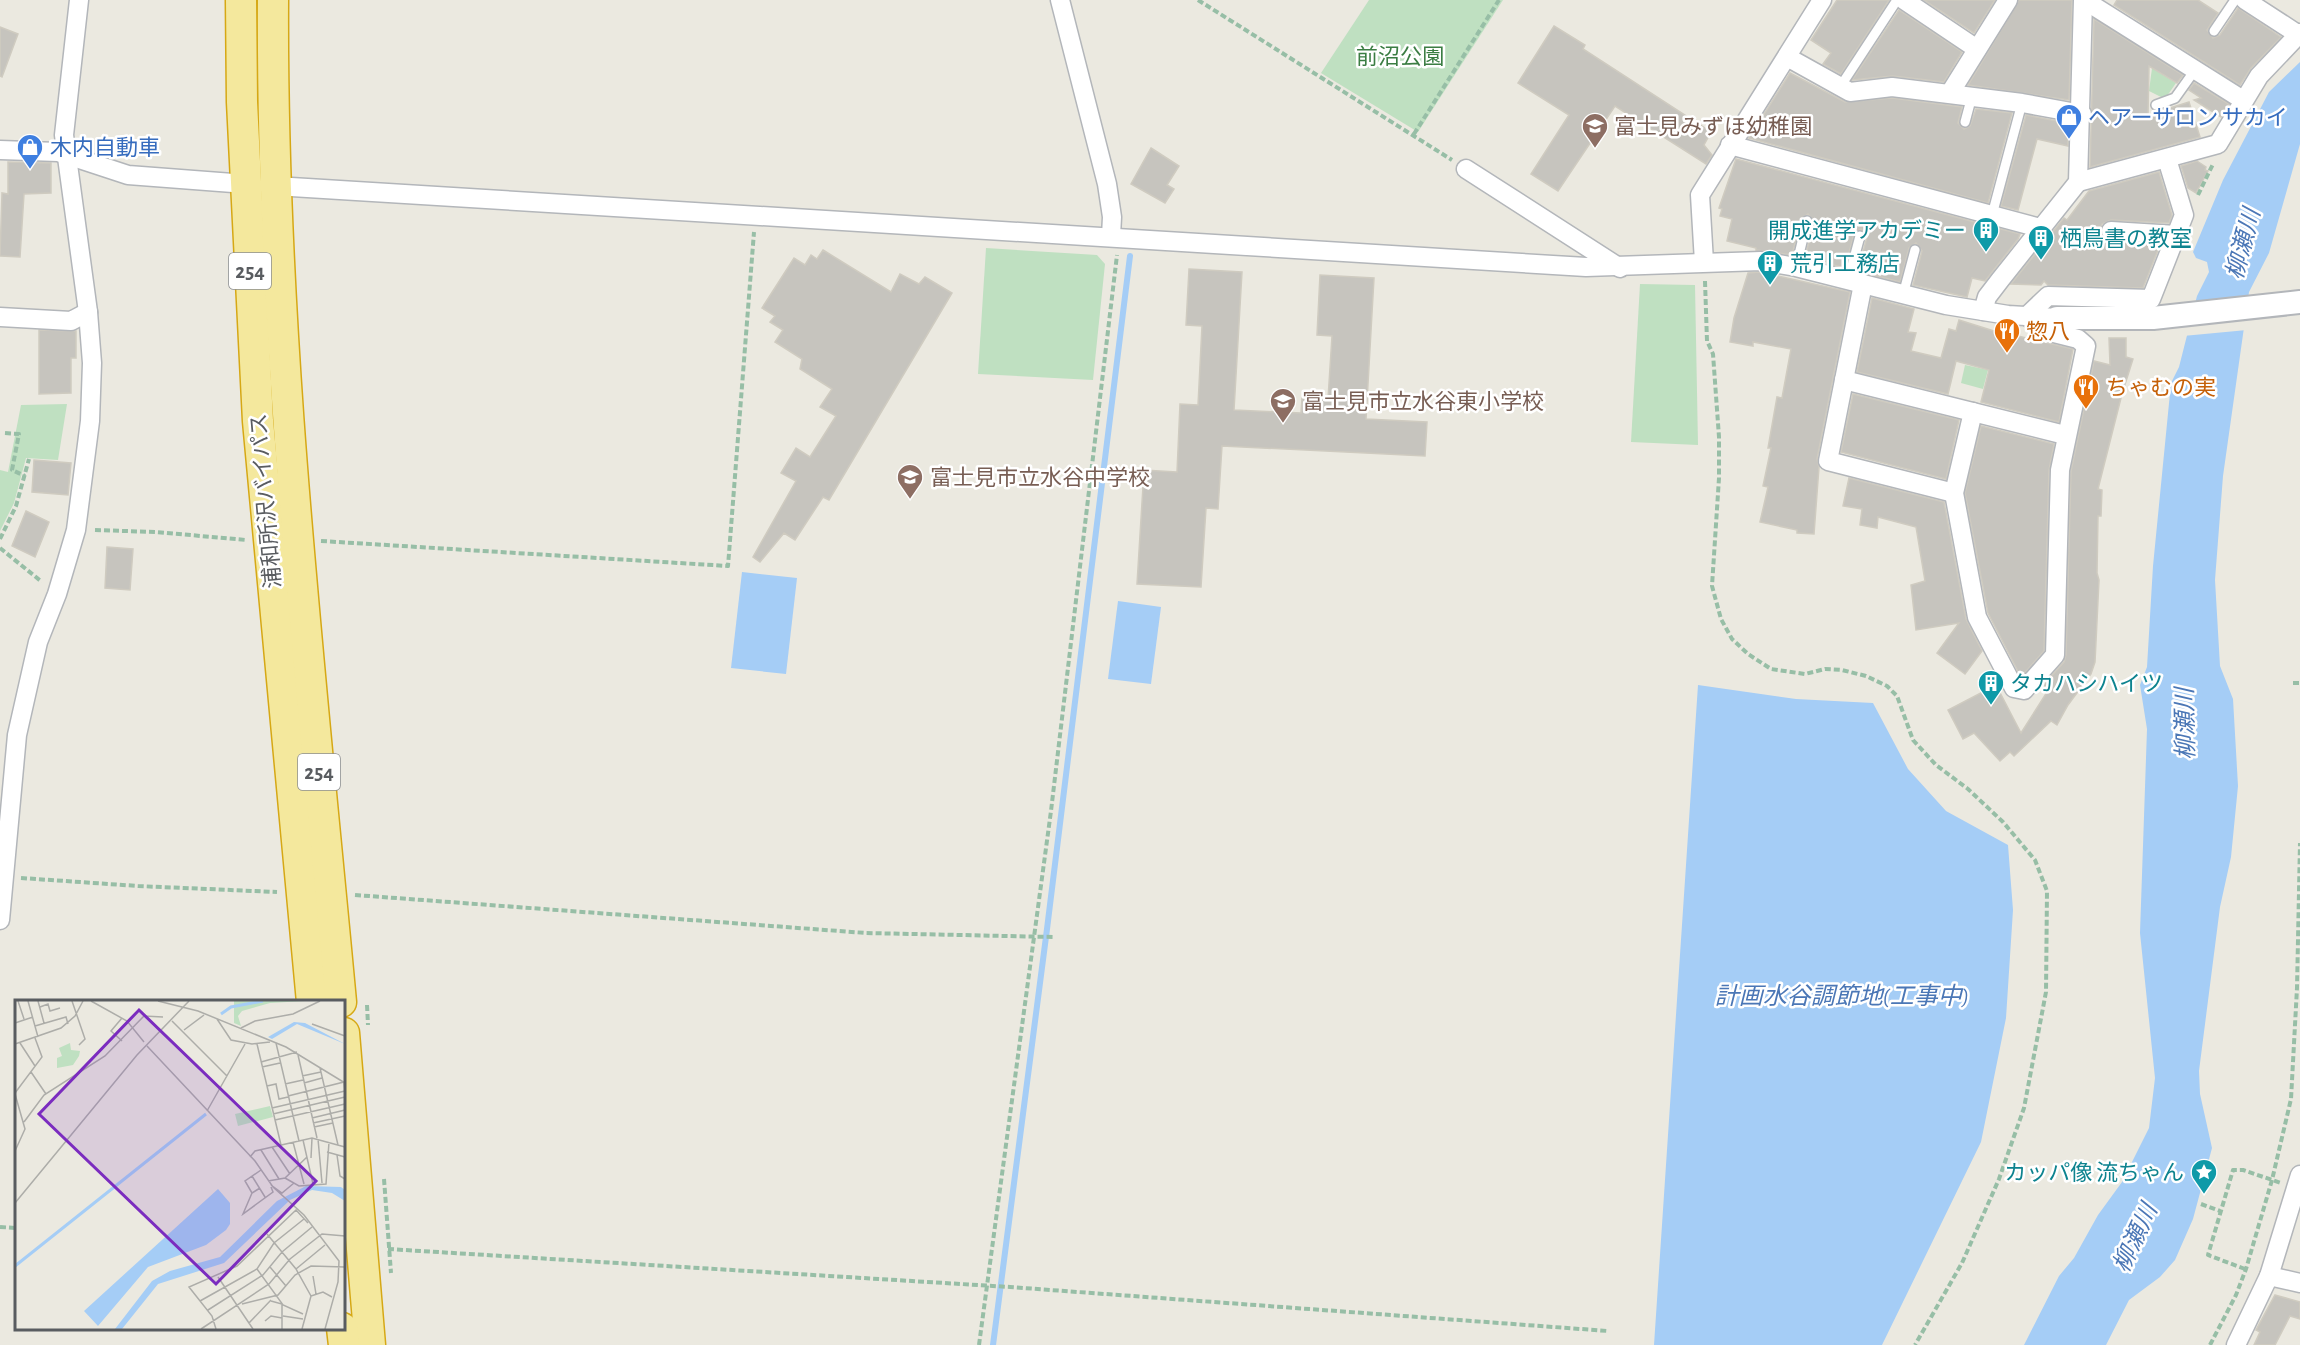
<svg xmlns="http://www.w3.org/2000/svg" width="2300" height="1345" viewBox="0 0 2300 1345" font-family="'Alegreya Sans','Noto Sans JP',sans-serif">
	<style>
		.green { fill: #bfe0c1 }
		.water { fill: #a5cdf6 }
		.pier { fill: #ebe9e0 }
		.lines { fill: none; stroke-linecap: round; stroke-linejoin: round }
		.stream { stroke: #a5cdf6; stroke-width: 6 }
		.building { fill: #c6c4be; stroke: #cfcbc0; stroke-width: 1.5 }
		.service-casing { stroke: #b3b6ba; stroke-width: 12 }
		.minor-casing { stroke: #b3b6ba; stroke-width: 21 }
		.tertiary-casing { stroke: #b3b6ba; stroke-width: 26 }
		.trunk-casing { stroke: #d6a815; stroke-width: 33 }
		.path { stroke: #97bea6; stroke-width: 4; stroke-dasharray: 6 3; stroke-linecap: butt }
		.service { stroke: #fff; stroke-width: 9 }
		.minor { stroke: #fff; stroke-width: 18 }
		.tertiary { stroke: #fff; stroke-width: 22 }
		.trunk { stroke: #f4e89d; stroke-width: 30 }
		.labels { text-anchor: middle; stroke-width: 5; stroke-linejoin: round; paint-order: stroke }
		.shield { fill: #fff; stroke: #8b8d90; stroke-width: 1.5 }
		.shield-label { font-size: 21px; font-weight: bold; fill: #595c60 }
		.park-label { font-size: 22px; fill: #3b7d43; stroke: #fff }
		.shop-label { font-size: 22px; fill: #366cbe; stroke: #fff; text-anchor: start }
		.education-label { font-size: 22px; fill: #785e54; stroke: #fff; text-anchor: start }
		.culture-label { font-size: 22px; fill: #0d838f; stroke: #fff; text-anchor: start }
		.food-label { font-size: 22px; fill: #c56008; stroke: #fff; text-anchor: start }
		.street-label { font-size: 22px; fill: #595c60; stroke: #fff }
		.water-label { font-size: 24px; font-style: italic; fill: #4b77b6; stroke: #fff }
		.inset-river { fill: none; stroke: #a5cdf6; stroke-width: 3 }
		.inset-road { fill: none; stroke: #adada9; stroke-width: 1.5 }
		.view { fill: #7b2cbf; fill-opacity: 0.15; stroke: #7b2cbf; stroke-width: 3 }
		.inset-edge { fill: none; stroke: #595c60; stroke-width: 3 }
	</style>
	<rect width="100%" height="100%" fill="#ebe9e0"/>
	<g class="green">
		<polygon points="1369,0 1503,0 1418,132 1321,73"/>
		<polygon points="2152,68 2176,83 2167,96 2163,98 2149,91"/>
		<polygon points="986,248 1097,255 1105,264 1093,380 978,374"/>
		<polygon points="1640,284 1695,285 1698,445 1631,442"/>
		<polygon points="1965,365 1988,370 1983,389 1961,383"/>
		<polygon points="67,404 58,460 26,458 14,503 0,531 0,470 8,472 21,405"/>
	</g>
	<g class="water">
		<polygon points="2300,62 2300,144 2269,253 2249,292 2223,476 2215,580 2220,666 2233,699 2238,786 2231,857 2220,907 2199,1071 2200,1094 2212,1148 2193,1219 2175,1260 2160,1277 2129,1300 2106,1345 2024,1345 2059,1276 2074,1258 2098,1215 2122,1182 2149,1128 2155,1078 2140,933 2147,729 2140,685 2147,667 2153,566 2171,383 2179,367 2197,296 2209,272 2207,262 2196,258 2193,252 2223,180 2269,92"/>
		<polygon points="742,572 797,578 786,674 731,668"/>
		<polygon points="1118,601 1161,607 1151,684 1108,679"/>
		<polygon points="1698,685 1796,699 1873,703 1908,769 1946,811 2008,845 2013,910 2006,1018 1981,1142 1882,1345 1654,1345"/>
	</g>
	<polygon class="pier" points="2251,295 2247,330 2183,336 2192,302"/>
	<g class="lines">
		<polyline class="stream" points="993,1345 1047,929 1130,256"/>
	</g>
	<g class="building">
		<polygon points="1837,0 1889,0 1841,74 1823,64 1831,53 1811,40"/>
		<polygon points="1924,0 1995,0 1974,33"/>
		<polygon points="2019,0 2072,0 2069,100 1968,85"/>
		<polygon points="2117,0 2198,0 2218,13 2207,30 2213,38 2220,35 2238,8 2281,37 2251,68 2240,85 2114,5"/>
		<polygon points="1899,10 1962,52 1944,82 1893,76 1852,80"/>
		<polygon points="2094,19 2183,75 2177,83 2149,66 2148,115 2189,102 2200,137 2090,167"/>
		<polygon points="1554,26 1585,45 1583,49 1711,132 1704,145 1712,155 1706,164 1615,106 1558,191 1531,174 1569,115 1518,83"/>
		<polygon points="0,27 18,34 2,77 0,76"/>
		<polygon points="1790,73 1845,102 1892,98 1962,107 1958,123 1964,129 1970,126 1976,109 2012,113 1988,203 1749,138"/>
		<polygon points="2194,83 2229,104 2221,117 2194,100 2201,98 2189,90"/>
		<polygon points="2026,115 2068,123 2068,146 2037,139 2018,210 2001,206"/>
		<polygon points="1151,148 1179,166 1167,185 1174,189 1165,203 1131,184"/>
		<polygon points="1736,159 2020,234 2018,239 1985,281 1972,278 1967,297 1913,285 1922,251 1916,243 1909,248 1900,282 1858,271 1867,237 1861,229 1854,234 1845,268 1805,258 1814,222 1808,214 1801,219 1792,255 1756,250 1756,248 1727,241 1732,219 1720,216 1722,209 1719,208"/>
		<polygon points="2197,161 2206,167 2205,170 2208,171 2196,193 2188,188 2181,166"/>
		<polygon points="8,162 51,163 51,193 24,194 20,257 0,256 2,193 8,194"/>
		<polygon points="2159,172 2172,215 2169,223 2111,220 2102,224 2100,230 2101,237 2110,242 2160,245 2143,288 2048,285 2044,281 2041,285 2011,284 2064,218 2067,220 2089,191"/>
		<polygon points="823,250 891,292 900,274 919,284 925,277 952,293 829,500 823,497 795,540 784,533 760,562 753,557 796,481 781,473 796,448 810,457 836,416 820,407 832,389 800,369 802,359 775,342 783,330 770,322 775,316 762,308 794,258 805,265 811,255 817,259"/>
		<polygon points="1189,269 1242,272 1234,410 1301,413 1302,398 1328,399 1332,336 1317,335 1320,275 1374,278 1366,419 1427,422 1425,456 1222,446 1218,509 1206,508 1201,587 1137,584 1144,470 1177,472 1180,404 1198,405 1202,326 1186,325"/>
		<polygon points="1760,272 1850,292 1817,459 1819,467 1814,534 1797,533 1797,530 1760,522 1768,487 1763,486 1771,448 1768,448 1777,397 1782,398 1791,349 1753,342 1753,346 1730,342 1734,318 1748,273"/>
		<polygon points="1872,298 1914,309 1908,332 1916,333 1911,351 1941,358 1949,329 1956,331 1959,320 2013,337 2014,335 2073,349 2059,422 1981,402 1989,370 1956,361 1948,394 1857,372"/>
		<polygon points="39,330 76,331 76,358 71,358 71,393 39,394"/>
		<polygon points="2109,338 2126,338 2126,357 2133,359 2122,394 2098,489 2102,490 2101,516 2098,516 2097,573 2099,580 2095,662 2091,674 2068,705 2057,725 2051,721 2014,756 2010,752 2000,761 1974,733 1963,739 1948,710 1996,685 2021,733 2049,689 2043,685 2064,662 2066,655 2071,471 2094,361 2110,365"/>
		<polygon points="1853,394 1959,420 1946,479 1841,452"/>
		<polygon points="1981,426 2054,444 2049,470 2044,651 2021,677 1988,613 1965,493"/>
		<polygon points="34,460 71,463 68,495 32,492"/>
		<polygon points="1849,478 1944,502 1966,619 1982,651 1965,674 1937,653 1959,623 1916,630 1911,585 1925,581 1916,527 1878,517 1877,528 1860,525 1862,509 1843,506"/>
		<polygon points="26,511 49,522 35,557 12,546"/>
		<polygon points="107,547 133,549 130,590 105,588"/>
		<polygon points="2275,1295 2300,1302 2300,1319 2290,1316 2275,1345 2254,1345 2260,1332 2256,1330"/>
	</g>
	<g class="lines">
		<g class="service-casing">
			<g id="service">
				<polyline points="2214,31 2235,0"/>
				<polyline points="1840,87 1897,0"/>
				<polyline points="2156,105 2175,98 2195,70"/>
				<polyline points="1965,122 1972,96"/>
				<polyline points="1992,215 2022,103"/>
				<polyline points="1796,267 1807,221"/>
				<polyline points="1848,281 1860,236"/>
				<polyline points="1903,295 1915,250"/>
			</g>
		</g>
		<g class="minor-casing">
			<g id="minor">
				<polyline points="1060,0 1107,184 1112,217 1111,236"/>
				<polyline points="1904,0 1977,49"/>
				<polyline points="2084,0 2243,100"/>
				<polyline points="2245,0 2299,35"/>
				<polyline points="1787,57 1850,92 1892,87 2022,103 2082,114"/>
				<polyline points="1950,93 2008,0"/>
				<polyline points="1730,145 2040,228"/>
				<polyline points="0,150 58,152 128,175 246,184"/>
				<polyline points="1466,169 1620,268"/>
				<polyline points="2078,182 2218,144 2259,76 2300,33"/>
				<polyline points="275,186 1586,267 1761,261 1796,267 1946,305 2008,315 2057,318"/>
				<polyline points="2111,231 2176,235"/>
				<polyline points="1704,262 1700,195 1822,0"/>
				<polyline points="1863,284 1828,461 1954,493"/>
				<polyline points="1983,311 1987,297 2000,280 2078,182 2083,0"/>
				<polyline points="0,317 71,321 88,312"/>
				<polyline points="1844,380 2065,435"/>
				<polyline points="1973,412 1954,493 1977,617 2014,688 2024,690 2055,655 2060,470 2086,346 2078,339 2046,331 2027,316 2048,296 2151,299 2184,215 2167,159"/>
				<polyline points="0,920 17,735 38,642 57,594 76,530 90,421 92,363 88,312 64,135 79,0"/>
				<polyline points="2269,1276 2300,1283"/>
				<polyline points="2236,1345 2269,1276 2300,1175"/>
			</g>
		</g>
		<g class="tertiary-casing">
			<polyline id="tertiary" points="2057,318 2153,318 2300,302"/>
		</g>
		<g class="trunk-casing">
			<g id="trunk">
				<polyline points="241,0 242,102 258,421 312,1002"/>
				<path d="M 273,0 C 271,335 310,668 341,1002"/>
				<polyline points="344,1033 370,1345"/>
				<polyline points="342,1328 344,1345"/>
			</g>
		</g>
		<g class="path">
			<polyline points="1198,0 1452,160"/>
			<polyline points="1414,134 1499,0"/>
			<polyline points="2198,195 2213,164"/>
			<polyline points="1705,281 1707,341 1713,354 1719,437 1719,478 1712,586 1721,619 1732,639 1748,654 1771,669 1805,674 1825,669 1842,670 1866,676 1887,686 1897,696 1913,740 1936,765 1968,789 2003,822 2035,860 2047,891 2046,992 2024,1108 1999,1179 1962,1263 1915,1345"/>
			<polyline points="5,433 19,434 12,470 25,476"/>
			<polyline points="95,530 156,532 246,540"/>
			<polyline points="0,539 16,506 29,459"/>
			<polyline points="321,541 728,566 754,232"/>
			<polyline points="0,548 42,582"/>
			<polyline points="2293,683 2300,683"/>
			<polyline points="21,878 138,886 277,892"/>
			<polyline points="355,895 866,933 1054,937"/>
			<polyline points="367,1005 368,1025"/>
			<polyline points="384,1179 391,1273"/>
			<polyline points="2201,1204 2220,1211"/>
			<polyline points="0,1227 16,1228"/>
			<polyline points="388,1249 1010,1287 1608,1331"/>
			<polyline points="2245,1269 2208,1255 2233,1170 2243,1170 2281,1183"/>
			<polyline points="979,1345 1051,811 1117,255"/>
			<polyline points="2210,1345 2236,1295 2246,1269 2272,1180 2291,1099 2297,988 2300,843"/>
		</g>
		<use href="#service" class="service"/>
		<use href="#minor" class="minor"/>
		<use href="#tertiary" class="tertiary"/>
		<use href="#trunk" class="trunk"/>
	</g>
	<defs>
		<g id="shop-pin" transform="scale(1.35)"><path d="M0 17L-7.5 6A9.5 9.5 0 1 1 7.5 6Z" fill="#3f7fe0" stroke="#fff"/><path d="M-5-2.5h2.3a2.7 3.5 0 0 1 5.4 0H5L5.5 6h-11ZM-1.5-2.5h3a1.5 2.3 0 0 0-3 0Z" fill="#fff"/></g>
		<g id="school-pin" transform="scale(1.35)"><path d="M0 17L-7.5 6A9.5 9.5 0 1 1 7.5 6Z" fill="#8d6e63" stroke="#fff"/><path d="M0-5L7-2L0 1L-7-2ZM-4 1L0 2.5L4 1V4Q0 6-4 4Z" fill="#fff"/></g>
		<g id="building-pin" transform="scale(1.35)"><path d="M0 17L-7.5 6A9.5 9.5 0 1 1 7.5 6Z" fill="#0f9aa8" stroke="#fff"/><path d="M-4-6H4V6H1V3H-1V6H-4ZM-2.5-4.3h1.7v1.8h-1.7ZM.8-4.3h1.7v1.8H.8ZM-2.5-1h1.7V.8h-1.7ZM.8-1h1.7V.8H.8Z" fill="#fff"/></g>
		<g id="restaurant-pin" transform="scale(1.35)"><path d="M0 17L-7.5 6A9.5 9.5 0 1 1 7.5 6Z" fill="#e8710a" stroke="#fff"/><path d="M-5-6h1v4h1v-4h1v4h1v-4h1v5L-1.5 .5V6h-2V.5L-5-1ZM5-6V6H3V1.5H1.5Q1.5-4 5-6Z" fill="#fff"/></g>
		<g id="sight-pin" transform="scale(1.35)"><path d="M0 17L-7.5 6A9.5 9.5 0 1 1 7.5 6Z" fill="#0f9aa8" stroke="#fff"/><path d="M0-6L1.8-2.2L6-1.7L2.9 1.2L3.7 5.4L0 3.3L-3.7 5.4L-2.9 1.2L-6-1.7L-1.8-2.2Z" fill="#fff"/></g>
	</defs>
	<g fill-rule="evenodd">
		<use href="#shop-pin" x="2069" y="117"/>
		<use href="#school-pin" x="1595" y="126"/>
		<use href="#shop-pin" x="30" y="147"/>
		<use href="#building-pin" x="1986" y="230"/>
		<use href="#building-pin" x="2041" y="238"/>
		<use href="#building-pin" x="1770" y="263"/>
		<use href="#restaurant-pin" x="2007" y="331"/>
		<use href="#restaurant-pin" x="2086" y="387"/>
		<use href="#school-pin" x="1283" y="401"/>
		<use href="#school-pin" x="910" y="477"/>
		<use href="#building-pin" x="1991" y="683"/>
		<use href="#sight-pin" x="2204" y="1172"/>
	</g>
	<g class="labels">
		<g class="shield">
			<rect x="229" y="253" width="42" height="36" rx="4.5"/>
			<rect x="298" y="754" width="42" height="36" rx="4.5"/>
		</g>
		<g class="shield-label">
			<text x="250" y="278">254</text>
			<text x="319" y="779">254</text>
		</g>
		<g class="park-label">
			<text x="1400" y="64">前沼公園</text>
		</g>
		<g class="shop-label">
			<text x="2088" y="125">ヘアーサロン サカイ</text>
			<text x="50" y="155">木内自動車</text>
		</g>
		<g class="education-label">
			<text x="1614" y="134">富士見みずほ幼稚園</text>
			<text x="1302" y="409">富士見市立水谷東小学校</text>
			<text x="930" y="485">富士見市立水谷中学校</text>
		</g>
		<g class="culture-label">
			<text x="1966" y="238" text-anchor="end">開成進学アカデミー</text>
			<text x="2060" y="246">栖鳥書の教室</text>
			<text x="1790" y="271">荒引工務店</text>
			<text x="2010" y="691">タカハシハイツ</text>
			<text x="2184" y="1180" text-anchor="end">カッパ像 流ちゃん</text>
		</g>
		<g class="food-label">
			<text x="2026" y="339">惣八</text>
			<text x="2106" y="395">ちゃむの実</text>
		</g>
		<g class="street-label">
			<text transform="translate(265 501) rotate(-95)" y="8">浦和所沢バイパス</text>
		</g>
		<g class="water-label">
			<text transform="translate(2243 244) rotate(-75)" y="8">柳瀬川</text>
			<text transform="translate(2185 724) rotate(-91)" y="8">柳瀬川</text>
			<text x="1842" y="1004">計画水谷調節地(工事中)</text>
			<text transform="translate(2135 1238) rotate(-65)" y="8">柳瀬川</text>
		</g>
	</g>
	<g transform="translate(15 1000)">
		<rect width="330" height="330" fill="#ebe9e0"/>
		<path d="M 219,1 L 290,1 L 255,3 L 227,11 L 223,16 L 226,26 L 219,23 ZM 55,43 L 56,50 L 65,51 L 64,56 L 58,65 L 42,68 L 42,58 L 47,56 L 44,48 ZM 255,106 L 258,117 L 223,126 L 220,114 Z" fill="#bfe0c1"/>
		<path d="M 279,22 L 290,23 L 330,44 L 282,24 L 257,39 L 253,37 ZM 291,186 L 326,187 L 330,190 L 330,201 L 317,193 L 297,190 L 275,200 L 209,263 L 143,284 L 107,329 L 100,329 L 137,281 L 155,271 L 205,257 L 262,201 ZM 203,189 L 215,203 L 215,224 L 211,230 L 191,245 L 133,267 L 83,326 L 69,311 Z" fill="#a5cdf6"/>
		<path class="inset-river" d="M 206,14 L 216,7 L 248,1M 0,266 L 191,114"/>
		<path class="inset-road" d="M 3,1 L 9,19M 13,1 L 23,37M 23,1 L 29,23M 57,1 L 70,39 L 64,45M 76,1 L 112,21 L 129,42M 143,1 L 183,11 L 271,47 L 330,83M 25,7 L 33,4 L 35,11 L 45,8M 107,18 L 96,31 L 107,41M 202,19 L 216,40 L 237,44 L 255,42M 157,21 L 212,76M 0,23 L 18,17M 297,24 L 330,36M 20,26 L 51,17 L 53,24M 226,28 L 240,21 L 278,14 L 305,1M 169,30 L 189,15M 5,43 L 20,66M 261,43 L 284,141M 0,44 L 46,28 L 60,16 L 68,1M 242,44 L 266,145M 132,46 L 240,161 L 258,187 L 289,215 L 324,261 L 323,282 L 310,329M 283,55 L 302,138M 246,62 L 282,52M 247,67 L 265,63M 305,68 L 323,145M 16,72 L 31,94M 287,76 L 306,72M 289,83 L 307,78M 270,84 L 288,80M 252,86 L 261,84 L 264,99 L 273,97M 0,93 L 27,57 L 20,38M 0,94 L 10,129 L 0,151M 273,96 L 329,82 L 330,91M 257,108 L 330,91M 192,111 L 230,44M 258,114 L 330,97M 297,118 L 330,110M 260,120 L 330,104M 9,122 L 29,95 L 90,56 L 129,16 L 148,17M 298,123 L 330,116M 299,127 L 318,123M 303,139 L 307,183M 288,140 L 298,184M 278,142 L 289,184M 257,147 L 275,174M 246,150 L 264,179M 312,152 L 330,157M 322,155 L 325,176 L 330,179M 235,157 L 240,151 L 297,138 L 330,147M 296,158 L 297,138M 237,176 L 250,197M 270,178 L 284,186 L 311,184 L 314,142M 253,181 L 270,178 L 292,157M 256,185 L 267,193 L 279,183M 245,188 L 237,193 L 228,214 L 258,192 L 256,187M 237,193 L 230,181 L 246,170M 0,203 L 122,55 L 174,1M 252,234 L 281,269 L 296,296 L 287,329M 255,267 L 271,286M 242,269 L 268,305 L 288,314M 281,269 L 310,245M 298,276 L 301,294M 203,277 L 238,329M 296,296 L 308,292 L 317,297M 185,301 L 242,269 L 259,243 L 289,219M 256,301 L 267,304 L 267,329M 227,304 L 263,295 L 280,275 L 296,266 L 330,267M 193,310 L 248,275 L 267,252 L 297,227M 268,316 L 288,319M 250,321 L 256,316 L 267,318M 234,323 L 256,300M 186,329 L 254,284 L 275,259 L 307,234 L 330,236M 201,329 L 197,316 L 174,287 L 222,266 L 281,210 L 293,223"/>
		<path class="view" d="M 124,10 L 301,181 L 201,284 L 24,114 Z"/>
		<rect width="330" height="330" class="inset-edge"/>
	</g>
</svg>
